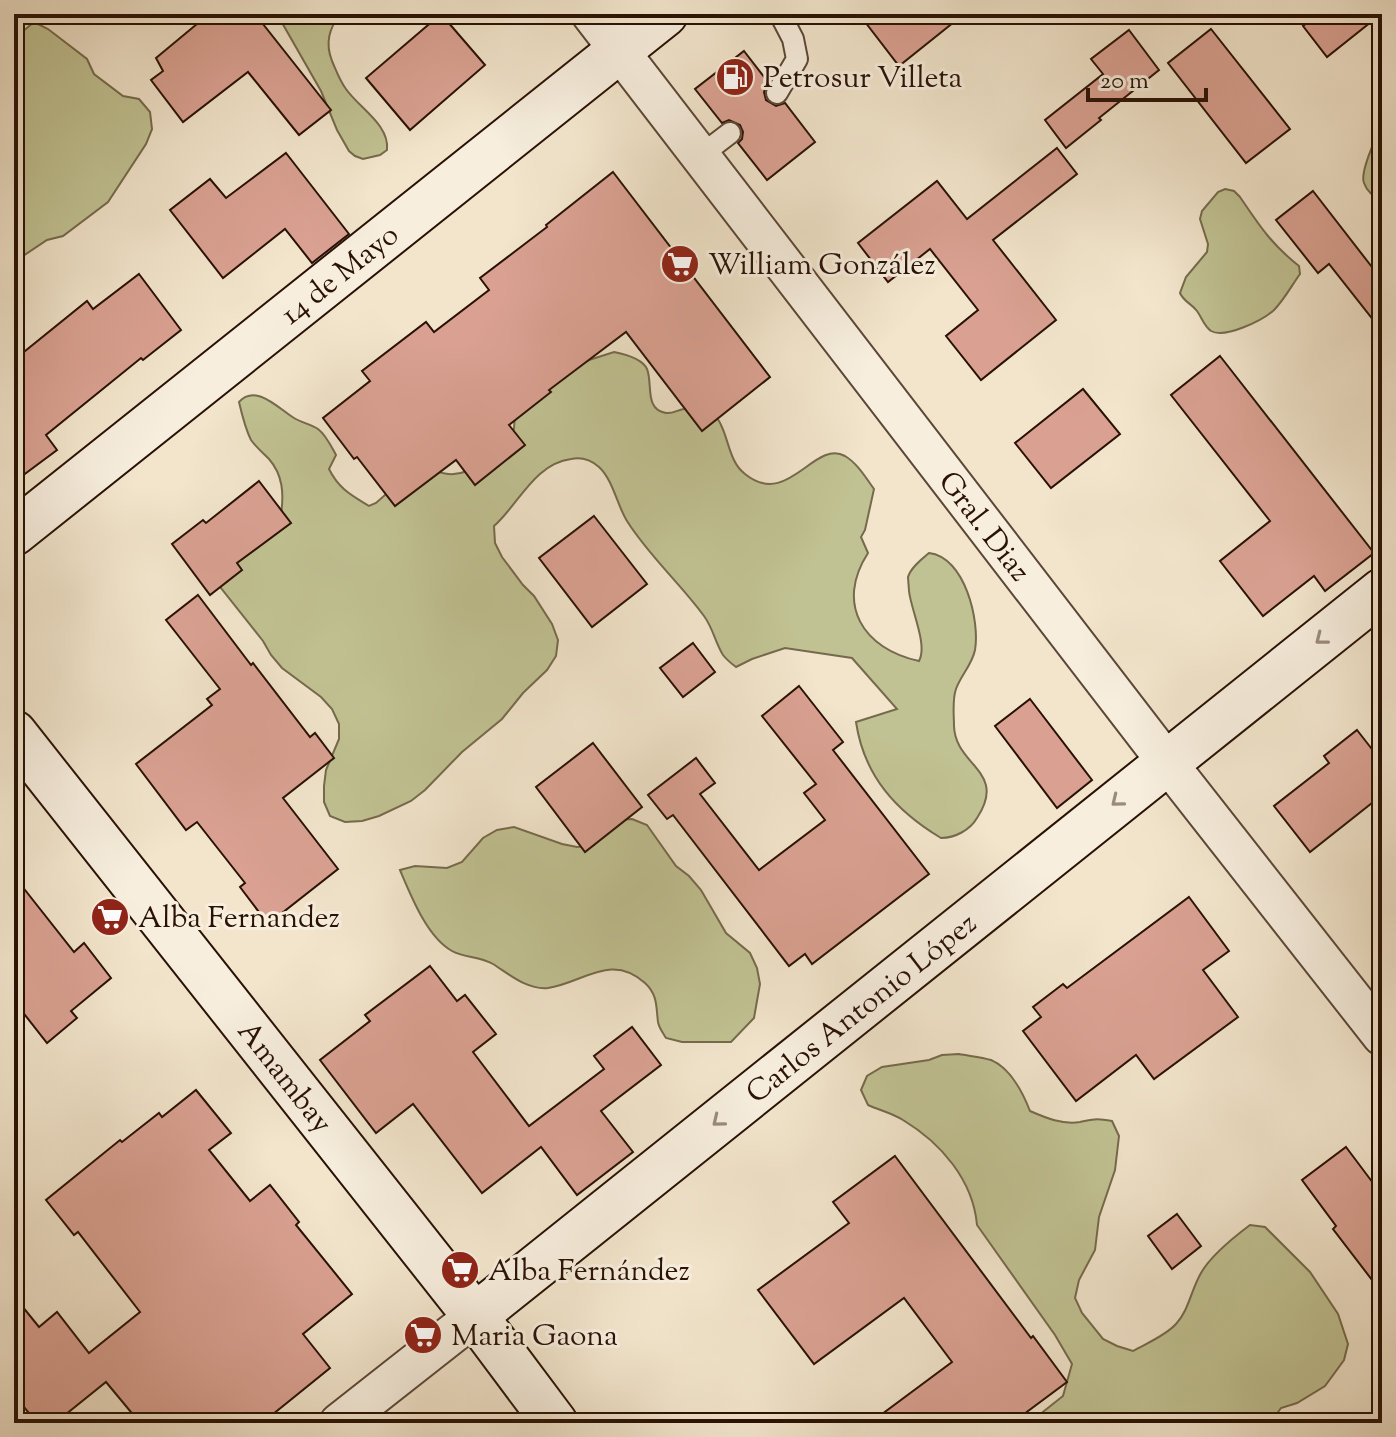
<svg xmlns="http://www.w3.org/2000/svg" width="1396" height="1437" viewBox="0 0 1396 1437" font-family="'Sorts Mill Goudy',serif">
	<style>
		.green { fill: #c1c293; stroke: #756a4c; stroke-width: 2 }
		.building { fill: #daa192; stroke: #291105; stroke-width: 2 }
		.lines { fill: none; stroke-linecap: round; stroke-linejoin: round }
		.lane-casing { stroke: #5b4637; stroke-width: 24 }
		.street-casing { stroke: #5b4637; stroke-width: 42 }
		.secondary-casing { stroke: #291105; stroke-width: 48 }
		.lane { stroke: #f7eede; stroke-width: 20 }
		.street { stroke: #f7eede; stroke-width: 38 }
		.secondary { stroke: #f7eede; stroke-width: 44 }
		.oneway { stroke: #9a8b7c }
		.labels { text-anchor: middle; stroke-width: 6; stroke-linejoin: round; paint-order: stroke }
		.poi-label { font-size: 30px; fill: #291105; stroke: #f7eede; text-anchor: start }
		.street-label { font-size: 30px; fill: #291105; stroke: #f7eede }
	</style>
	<rect width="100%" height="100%" fill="#f2e5cc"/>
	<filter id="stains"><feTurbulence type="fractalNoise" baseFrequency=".0025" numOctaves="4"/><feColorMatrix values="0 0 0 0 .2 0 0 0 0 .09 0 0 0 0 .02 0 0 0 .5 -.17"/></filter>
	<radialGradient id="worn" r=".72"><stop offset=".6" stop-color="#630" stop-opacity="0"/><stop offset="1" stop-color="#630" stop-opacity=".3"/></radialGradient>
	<g class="green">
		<path d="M 277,14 L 340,14 C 329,29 325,43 332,61 C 336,70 340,81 346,89 C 359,108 390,125 387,150 L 380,155 L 363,159 L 355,156 L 349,151 L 337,130 L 321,91 Z"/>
		<polygon points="34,22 48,29 87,59 94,74 123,96 139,99 150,112 152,129 146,144 108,202 63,236 47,240 14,262 14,55 22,32"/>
		<path d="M 1382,128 L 1382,202 C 1375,197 1367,192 1364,183 C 1360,173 1375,137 1382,128 Z"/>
		<path d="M 1225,189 L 1234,191 L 1240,197 C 1259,225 1271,244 1299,266 L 1300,274 C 1292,285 1284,300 1274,310 C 1263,320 1225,339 1211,331 C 1204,326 1202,318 1197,311 C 1191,303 1184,302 1180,293 L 1186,277 L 1207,252 L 1208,244 L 1200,219 L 1202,211 L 1218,192 Z"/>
		<path d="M 614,352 C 624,354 642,358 647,369 C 653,383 644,410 666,413 C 673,414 677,410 684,409 C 692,407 702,409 710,410 C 714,415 719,419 721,425 C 729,441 730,463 745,474 C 788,509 814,439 845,456 C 857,463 866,478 874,489 L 865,530 L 861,537 L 868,553 C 835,604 863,649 919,661 C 928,645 911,610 909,591 C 909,590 908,578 908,577 C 911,567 922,559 929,553 C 965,557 980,621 975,650 C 972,665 961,675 956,689 C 952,700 954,715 954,726 C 955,766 1008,771 977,818 C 970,830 955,838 941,838 C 896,811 864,776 856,722 L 897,709 L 852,658 L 785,648 L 752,659 L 736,667 C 732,664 726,659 723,655 C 715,642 713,628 704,616 C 680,583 649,556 627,521 C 617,505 613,480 599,467 C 591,460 581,457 571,459 C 534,464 519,504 494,526 L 495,543 L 502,557 L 523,585 L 534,596 L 552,624 L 558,640 L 556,656 L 547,670 L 523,693 L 502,719 L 462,752 L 425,790 L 411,801 L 379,816 L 362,821 L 345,822 L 330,816 L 324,802 L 324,786 L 326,770 L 339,739 L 339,724 L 332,709 L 321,697 L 282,668 L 271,655 L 263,641 L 221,588 L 215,566 L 281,514 C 284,494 283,475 269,459 C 263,453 256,447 251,440 C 245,428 242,415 239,402 C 256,383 279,409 294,418 C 302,423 311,424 318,429 C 326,435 331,446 336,455 L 329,469 C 339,489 351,495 369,506 L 376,503 L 402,480 L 422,466 C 437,472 451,478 467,471 L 510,436 L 514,429 L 516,396 L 589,360 Z"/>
		<path d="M 632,819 L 647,825 L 676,866 L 689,876 L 701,890 L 726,933 L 750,953 L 757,968 L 760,984 L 754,1018 L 731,1042 L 682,1042 L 666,1038 C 663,1033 659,1028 658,1022 C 656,1007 658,995 645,983 C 611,952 583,983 548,988 C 527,990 509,974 493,964 C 480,956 464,958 452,951 C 427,937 411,896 400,870 L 415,866 L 447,868 L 462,862 L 483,838 L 497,830 L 514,827 L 562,844 L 577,847 L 594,845 L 604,831 L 616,820 Z"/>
		<path d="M 959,1054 C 969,1056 981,1057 991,1060 C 1010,1068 1023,1093 1030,1111 C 1046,1118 1063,1125 1080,1122 C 1095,1119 1096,1118 1112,1121 L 1119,1136 L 1115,1170 L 1099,1217 L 1095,1250 L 1079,1280 L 1075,1298 L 1082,1313 L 1103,1339 L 1117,1346 L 1133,1351 C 1147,1343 1165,1336 1176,1324 C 1189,1310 1191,1290 1201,1273 C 1210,1257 1234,1237 1250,1225 L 1265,1227 L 1310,1272 L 1338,1314 L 1348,1344 L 1344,1360 L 1325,1386 L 1297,1403 L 1281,1408 L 1270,1423 L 1029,1423 L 1063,1396 L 1072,1364 L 1055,1335 L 977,1225 C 973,1180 941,1143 903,1120 C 892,1113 879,1110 868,1105 L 861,1090 L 867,1076 L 882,1067 L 929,1060 L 942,1055 Z"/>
	</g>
	<g class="building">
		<polygon points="209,14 255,14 331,110 299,135 248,72 183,122 151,80 163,71 156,58"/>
		<polygon points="441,14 485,65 410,130 366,78"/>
		<polygon points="859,14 964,14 899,66"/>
		<polygon points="1318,14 1381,14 1327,57 1303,26"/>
		<polygon points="1211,29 1290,129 1246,163 1168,63"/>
		<polygon points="1129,30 1159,70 1099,118 1101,120 1066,148 1045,120 1103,74 1091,59"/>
		<polygon points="744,51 768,82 764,92 766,100 776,106 785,103 815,142 767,180 738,143 742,139 743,132 740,125 729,120 722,123 695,89"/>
		<polygon points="1057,148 1077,174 993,240 1056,320 981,380 946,336 978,310 930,249 888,282 858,243 937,181 967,219"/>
		<polygon points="286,153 349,234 312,263 285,229 223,278 170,210 210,179 226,198"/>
		<polygon points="613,172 770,377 702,431 626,332 549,390 551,392 509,425 525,445 475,485 456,460 395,506 357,457 354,459 323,418 370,381 362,371 426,322 434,332 489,290 480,278 547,227 546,225"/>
		<polygon points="1313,191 1382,280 1382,331 1329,264 1318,273 1276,220"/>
		<polygon points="139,274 181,330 143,360 141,358 46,435 57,450 14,482 14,360 87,301 93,309"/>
		<polygon points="1220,356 1374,553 1325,591 1314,576 1263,616 1220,561 1270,521 1171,395"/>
		<polygon points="1083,389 1120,434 1051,488 1015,443"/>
		<polygon points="259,481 291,523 237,563 242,570 210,595 172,544 203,520 206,523"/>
		<polygon points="594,516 647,584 592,627 539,558"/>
		<polygon points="198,595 251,665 253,663 310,737 315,733 334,758 283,798 338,869 268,924 240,887 245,883 197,822 186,830 136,764 212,705 207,699 220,689 166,620"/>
		<polygon points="693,643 715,672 683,697 660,668"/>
		<polygon points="799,686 843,742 833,750 929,874 812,964 805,954 789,966 673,815 667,819 648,795 696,758 715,783 700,794 759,870 825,820 804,793 816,784 762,716"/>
		<polygon points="1030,699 1092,780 1057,808 995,726"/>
		<polygon points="1357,730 1382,762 1382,795 1310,852 1274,806 1329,763 1324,756"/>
		<polygon points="593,743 642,807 585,852 536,787"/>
		<polygon points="14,876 74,952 84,943 111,978 71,1011 77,1018 47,1043 14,1001"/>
		<polygon points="1189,897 1229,951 1203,970 1238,1017 1154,1079 1136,1055 1076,1101 1023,1031 1041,1017 1033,1007 1063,984 1067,988"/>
		<polygon points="430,966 457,1001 465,995 496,1034 473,1052 529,1126 604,1069 594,1056 632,1027 661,1065 601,1111 633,1152 577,1195 541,1147 482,1193 413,1104 376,1133 320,1060 370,1021 365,1015"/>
		<polygon points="196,1090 231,1133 209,1150 250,1201 270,1185 299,1222 296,1225 352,1294 303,1334 330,1368 262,1423 140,1423 106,1382 55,1423 37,1423 14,1395 14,1296 39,1327 57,1312 89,1353 140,1312 78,1232 74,1235 46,1200 120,1140 122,1142 159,1113 162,1117"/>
		<polygon points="1346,1147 1382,1195 1382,1293 1333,1229 1336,1226 1302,1180"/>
		<polygon points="895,1156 1031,1338 1033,1336 1067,1382 1012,1423 870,1423 952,1362 904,1298 814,1364 758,1290 849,1223 833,1202"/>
		<polygon points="1177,1214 1201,1246 1172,1269 1148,1236"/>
	</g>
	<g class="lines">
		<g class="lane-casing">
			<g id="lane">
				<polyline points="777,93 797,59 793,39 780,14"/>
				<polyline points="700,156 730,133"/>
			</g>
		</g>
		<g class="street-casing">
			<g id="street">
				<path id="s1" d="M 591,14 L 1166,761 L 1382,1036"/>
				<polyline points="339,1423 475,1316"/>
			</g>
		</g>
		<g class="secondary-casing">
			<g id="secondary">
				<path id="s2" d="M 14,533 L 665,14"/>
				<path id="s3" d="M 14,733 L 475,1316 L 555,1423"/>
				<path id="s4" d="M 475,1316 L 1382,591"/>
			</g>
		</g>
		<use href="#lane" class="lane"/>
		<use href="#street" class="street"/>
		<use href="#secondary" class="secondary"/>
	</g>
	<defs><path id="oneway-chevron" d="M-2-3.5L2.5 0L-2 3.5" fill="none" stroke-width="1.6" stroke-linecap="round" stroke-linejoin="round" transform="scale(2)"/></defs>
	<g class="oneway">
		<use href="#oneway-chevron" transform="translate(1321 639) rotate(142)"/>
		<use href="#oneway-chevron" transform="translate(1117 801) rotate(141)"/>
		<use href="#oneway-chevron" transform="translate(718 1121) rotate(141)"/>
	</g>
	<defs>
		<g id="fuel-disc" transform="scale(2)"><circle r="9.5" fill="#8f2418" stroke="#f7eede"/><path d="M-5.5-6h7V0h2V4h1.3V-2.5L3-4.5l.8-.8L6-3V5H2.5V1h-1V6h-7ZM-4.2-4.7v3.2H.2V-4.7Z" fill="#fff"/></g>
		<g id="supermarket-disc" transform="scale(2)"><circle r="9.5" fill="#8f2418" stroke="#f7eede"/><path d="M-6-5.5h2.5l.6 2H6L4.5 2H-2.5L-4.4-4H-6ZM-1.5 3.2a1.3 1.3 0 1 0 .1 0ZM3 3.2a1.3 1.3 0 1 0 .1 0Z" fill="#fff"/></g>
	</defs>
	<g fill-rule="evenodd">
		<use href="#fuel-disc" x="735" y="77"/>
		<use href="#supermarket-disc" x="680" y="264"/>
		<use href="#supermarket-disc" x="110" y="917"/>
		<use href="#supermarket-disc" x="460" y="1270"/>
		<use href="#supermarket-disc" x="423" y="1335"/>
	</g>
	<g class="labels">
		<g class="poi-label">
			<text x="763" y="87">Petrosur Villeta</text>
			<text x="708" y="274">William González</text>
			<text x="138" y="927">Alba Fernandez</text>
			<text x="488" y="1280">Alba Fernández</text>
			<text x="451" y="1345">Maria Gaona</text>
		</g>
		<g class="street-label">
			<text dy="10" stroke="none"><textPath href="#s2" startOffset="416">14 de Mayo</textPath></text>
			<text dy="10" stroke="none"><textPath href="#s1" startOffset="646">Gral. Diaz</textPath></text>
			<text dy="10" stroke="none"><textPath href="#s4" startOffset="494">Carlos Antonio López</textPath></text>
			<text dy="10" stroke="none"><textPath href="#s3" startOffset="438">Amambay</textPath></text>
		</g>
	</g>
	<rect width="1396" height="1437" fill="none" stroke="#f2e5cc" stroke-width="48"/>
	<rect x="16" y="16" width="1364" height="1405" fill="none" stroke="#291105" stroke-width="4"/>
	<rect x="24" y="24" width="1348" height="1389" fill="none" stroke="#291105" stroke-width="2"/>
	<path d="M1088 88v12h118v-12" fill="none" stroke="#291105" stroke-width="4"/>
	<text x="1100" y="88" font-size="24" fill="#291105" stroke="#f7eede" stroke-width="6" paint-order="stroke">20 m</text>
	<rect width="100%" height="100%" filter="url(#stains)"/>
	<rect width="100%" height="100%" fill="url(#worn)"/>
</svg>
